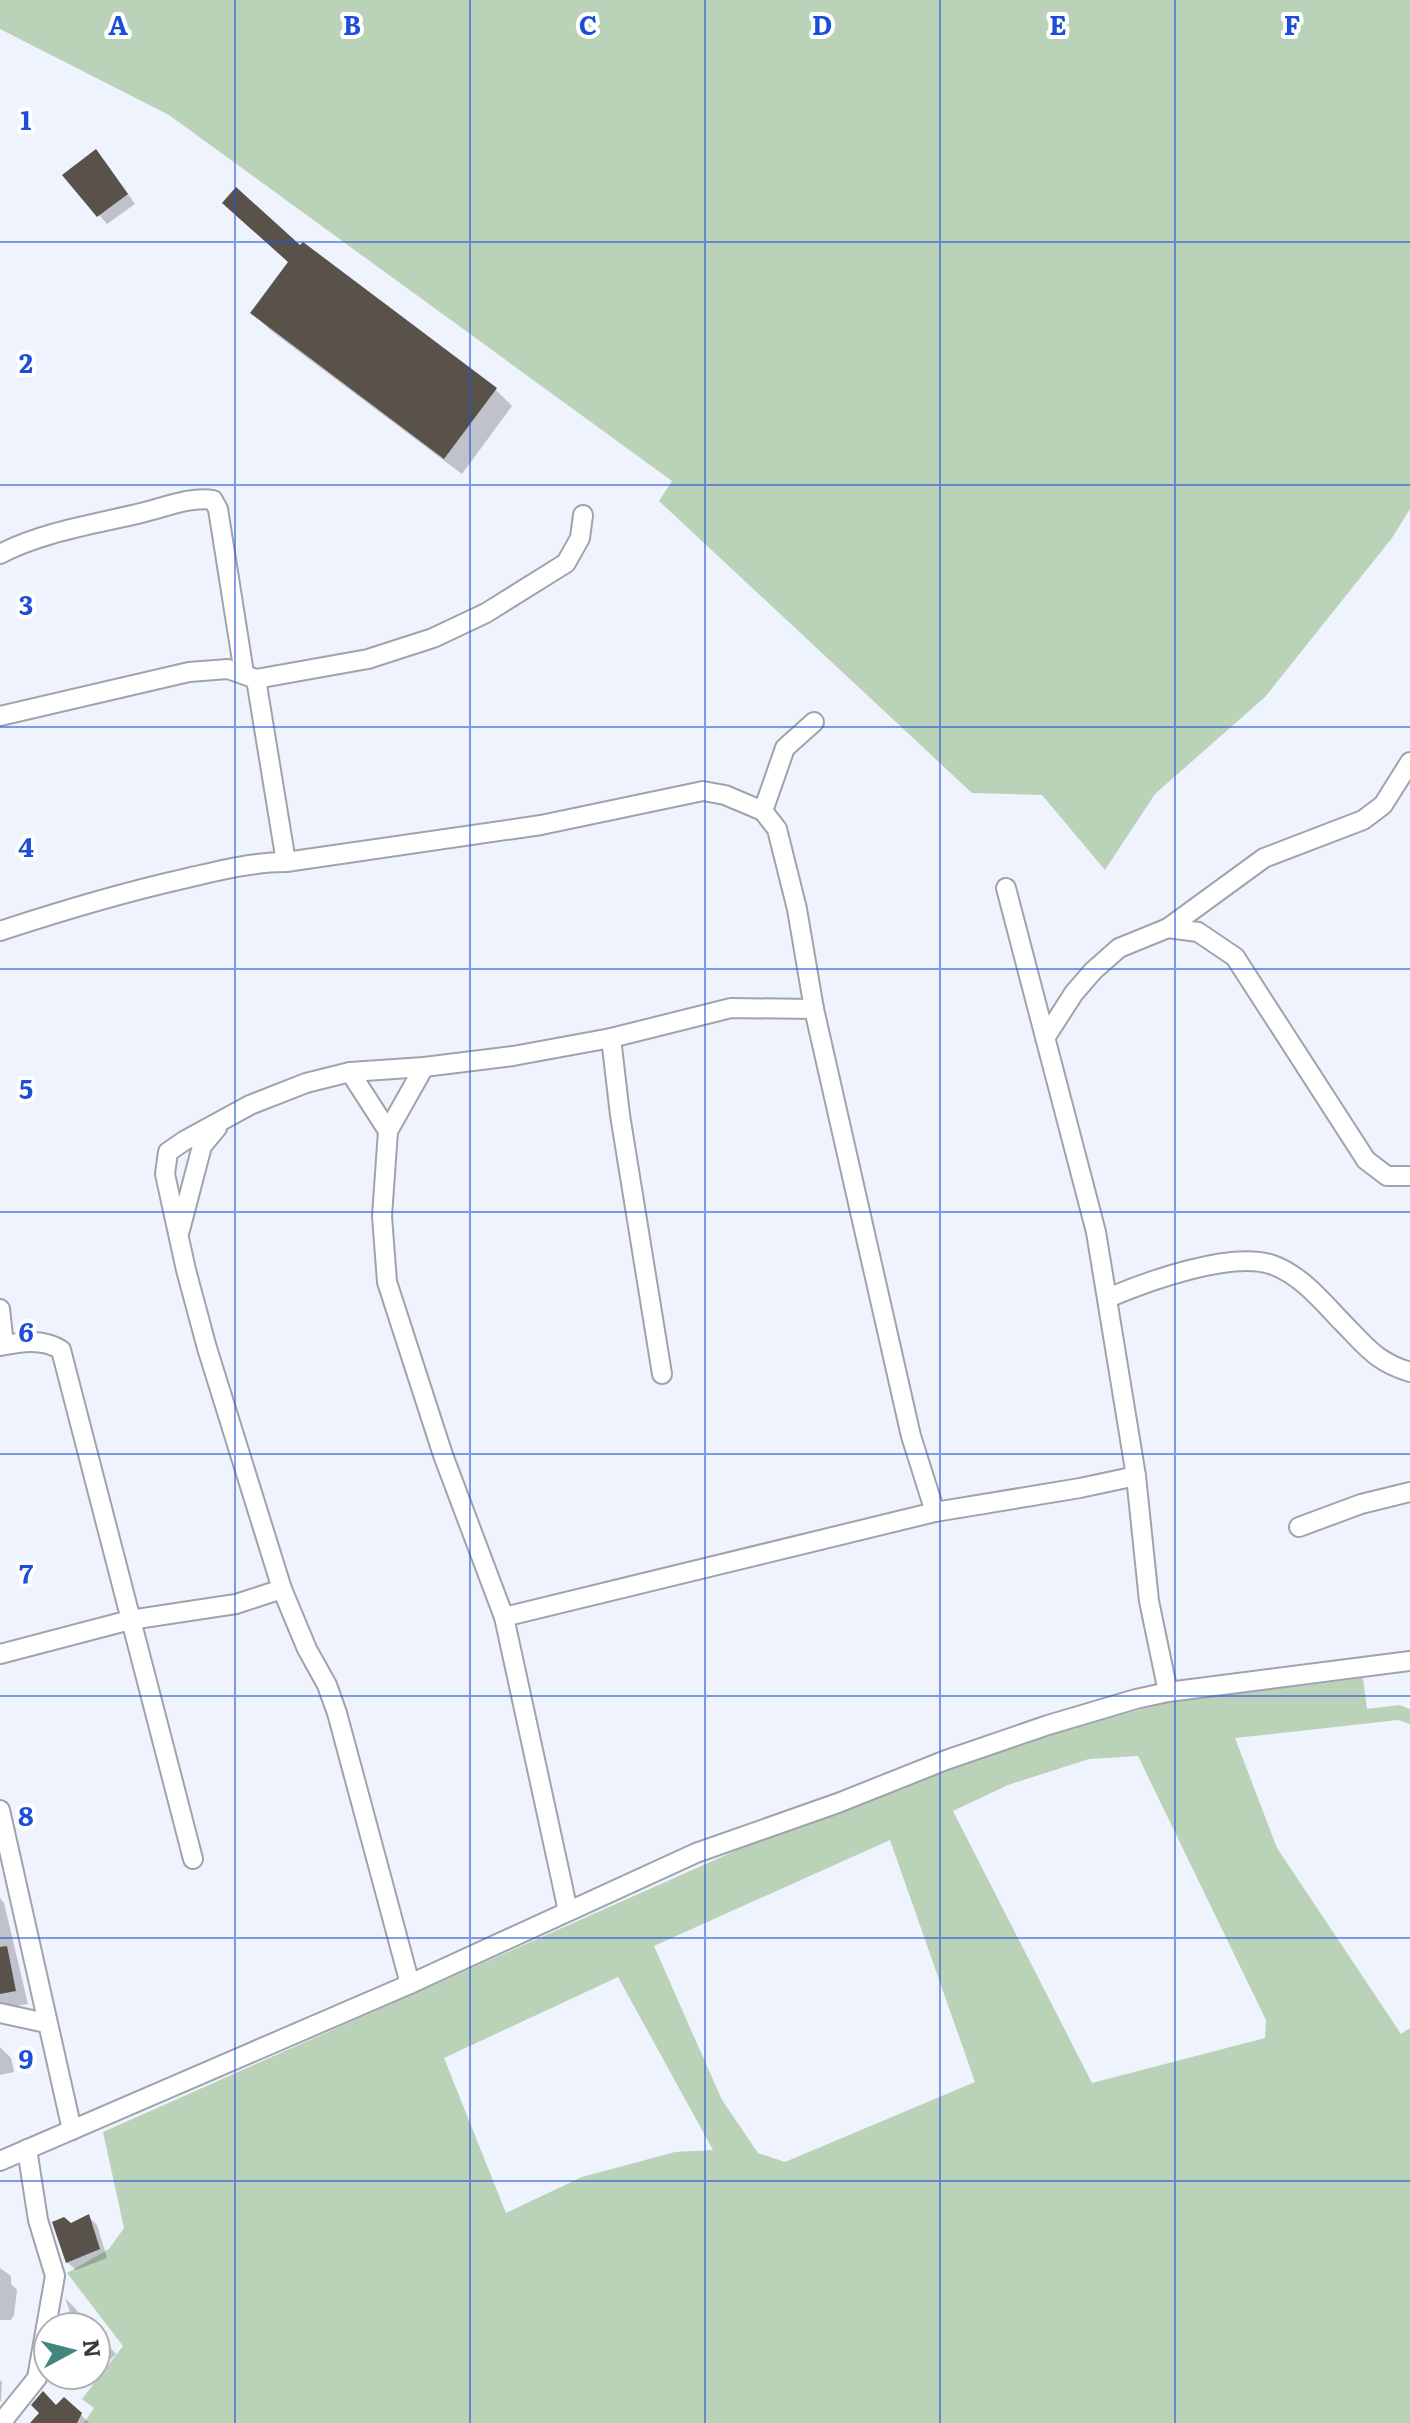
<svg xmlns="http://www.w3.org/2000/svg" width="1410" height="2423" viewBox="0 0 1410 2423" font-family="Literata,serif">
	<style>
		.green { fill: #bad3b8; fill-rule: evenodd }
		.shadow { fill: #0003 }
		.building { fill: #59524b }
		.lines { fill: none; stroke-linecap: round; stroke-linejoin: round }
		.minor-casing { stroke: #a0a3ad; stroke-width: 22 }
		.minor { stroke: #fff; stroke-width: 18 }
		.grid { fill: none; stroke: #1d4ed8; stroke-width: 2; stroke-opacity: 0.55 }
		.grid-label { font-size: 26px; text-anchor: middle; font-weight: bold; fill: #1d4ed8; stroke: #fff; stroke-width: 8; stroke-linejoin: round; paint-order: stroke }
	</style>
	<rect width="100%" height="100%" fill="#eff3fd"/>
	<g class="green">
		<polygon points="0,0 1410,0 1410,509 1392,538 1265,697 1155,794 1105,870 1042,795 972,793 659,501 672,481 169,115 0,29"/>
		<path d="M 1363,1678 L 1367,1709 L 1399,1705 L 1410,1709 L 1410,1724 L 1398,1720 L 1235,1738 L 1277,1848 L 1401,2034 L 1410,2028 L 1410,2423 L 84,2423 L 94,2408 L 82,2399 L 123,2346 L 67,2273 L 109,2249 L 124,2228 L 103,2132 L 735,1851 L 1019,1742 L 1169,1702 ZM 1138,1756 L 1266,2020 L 1265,2038 L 1092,2083 L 953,1811 L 1008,1785 L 1089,1759 ZM 890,1840 L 975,2082 L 785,2162 L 758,2153 L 722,2100 L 654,1946 ZM 618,1977 L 713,2150 L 675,2152 L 582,2177 L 506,2213 L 444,2058 Z"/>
	</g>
	<g class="shadow">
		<polygon points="104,160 135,204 107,224 65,176"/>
		<polygon points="301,248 495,389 512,406 462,474 270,330 253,313"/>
		<polygon points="0,1898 4,1903 28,2004 0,2009"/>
		<polygon points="0,2047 11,2058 14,2072 0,2075"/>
		<polygon points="89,2217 97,2225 107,2258 76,2270 67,2262 70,2225"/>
		<polygon points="0,2268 11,2276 11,2284 17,2290 14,2315 11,2320 0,2320"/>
		<polygon points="65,2298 72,2305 92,2327 75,2327"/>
		<polygon points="96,2332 116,2354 96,2374"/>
		<polygon points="0,2380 2,2382 1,2401 0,2401"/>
		<polygon points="57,2408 81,2415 89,2423 33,2423"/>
	</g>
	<g class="building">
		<polygon points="96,149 128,194 97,217 62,175"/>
		<polygon points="236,187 300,245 303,242 497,388 444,459 250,313 288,262 222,203"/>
		<polygon points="7,1946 16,1991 0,1994 0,1947"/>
		<polygon points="89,2214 100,2249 66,2263 52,2222 64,2217 71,2223"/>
		<polygon points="43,2391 56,2405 64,2397 82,2413 77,2423 30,2423 39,2413 31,2405"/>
	</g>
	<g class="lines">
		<g class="minor-casing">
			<g id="minor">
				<path d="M 0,554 C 44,531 97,524 145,512 C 165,507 192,496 213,500 L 218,509 L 244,673"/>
				<polyline points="256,679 286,862"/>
				<polyline points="0,716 189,672 228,669 256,679 368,659 433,638 486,613 566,563 580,538 583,515"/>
				<polyline points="763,811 785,748 814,722"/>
				<polyline points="1006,888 1096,1232 1136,1476 1149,1601 1168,1692"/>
				<polyline points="1168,928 1264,858 1363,820 1383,805 1410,762"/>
				<path d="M 0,931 C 61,911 121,893 183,879 C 217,871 252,862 286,862 L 541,825 L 703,791 L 725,795 L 763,811 L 777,829 L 797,909 L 814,1009 L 911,1436 L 935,1512"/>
				<polyline points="611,1038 620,1115 662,1374"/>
				<polyline points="1045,1038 1074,993 1093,971 1119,948 1168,928 1198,932 1235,957 1366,1160 1387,1176 1410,1176"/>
				<polyline points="350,1072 388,1131 382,1216 387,1282 443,1455 504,1617 568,1911"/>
				<polyline points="388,1131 424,1067"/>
				<polyline points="180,1230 202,1146 217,1128"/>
				<path d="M 1108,1298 C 1148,1281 1228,1252 1270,1264 C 1299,1273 1322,1301 1342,1322 C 1366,1346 1376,1362 1410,1372"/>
				<polyline points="0,1309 4,1345"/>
				<path d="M 0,1346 C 20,1342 43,1338 61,1350 L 193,1859"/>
				<polyline points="1299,1527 1361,1504 1410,1492"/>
				<polyline points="504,1617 935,1512 1080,1488 1136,1476"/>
				<polyline points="0,1654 130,1620 236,1604 282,1589"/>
				<polyline points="0,1810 72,2130"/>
				<polyline points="410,1984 337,1713 327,1685 307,1649 282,1589 207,1348 186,1270 165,1174 168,1152 184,1141 250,1105 306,1083 350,1072 424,1067 513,1056 611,1038 731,1008 814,1009"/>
				<polyline points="0,2013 46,2023"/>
				<polyline points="0,2161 410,1984 696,1853 838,1803 946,1760 1048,1725 1136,1699 1168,1692 1410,1661"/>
				<polyline points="1,2423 37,2378 55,2276 38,2220 27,2149"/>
			</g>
		</g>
		<use href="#minor" class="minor"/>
	</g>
	<path class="grid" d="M 235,0 L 235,2423M 470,0 L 470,2423M 705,0 L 705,2423M 940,0 L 940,2423M 1175,0 L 1175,2423M 0,242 L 1410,242M 0,485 L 1410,485M 0,727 L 1410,727M 0,969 L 1410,969M 0,1212 L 1410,1212M 0,1454 L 1410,1454M 0,1696 L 1410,1696M 0,1938 L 1410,1938M 0,2181 L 1410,2181"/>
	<g class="grid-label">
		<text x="118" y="35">A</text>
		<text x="352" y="35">B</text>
		<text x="588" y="35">C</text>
		<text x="822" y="35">D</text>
		<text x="1058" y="35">E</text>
		<text x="1292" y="35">F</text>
		<text x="26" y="130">1</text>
		<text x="26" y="373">2</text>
		<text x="26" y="615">3</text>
		<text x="26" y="857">4</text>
		<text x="26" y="1099">5</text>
		<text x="26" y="1342">6</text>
		<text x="26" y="1584">7</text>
		<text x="26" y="1826">8</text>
		<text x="26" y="2069">9</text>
	</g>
	<g transform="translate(72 2351) rotate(83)"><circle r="38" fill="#ffffff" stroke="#b0b0b2" stroke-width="2"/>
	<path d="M0-6L14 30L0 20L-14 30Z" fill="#41877e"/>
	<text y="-12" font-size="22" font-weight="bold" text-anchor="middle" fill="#393a3e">N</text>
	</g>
</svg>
